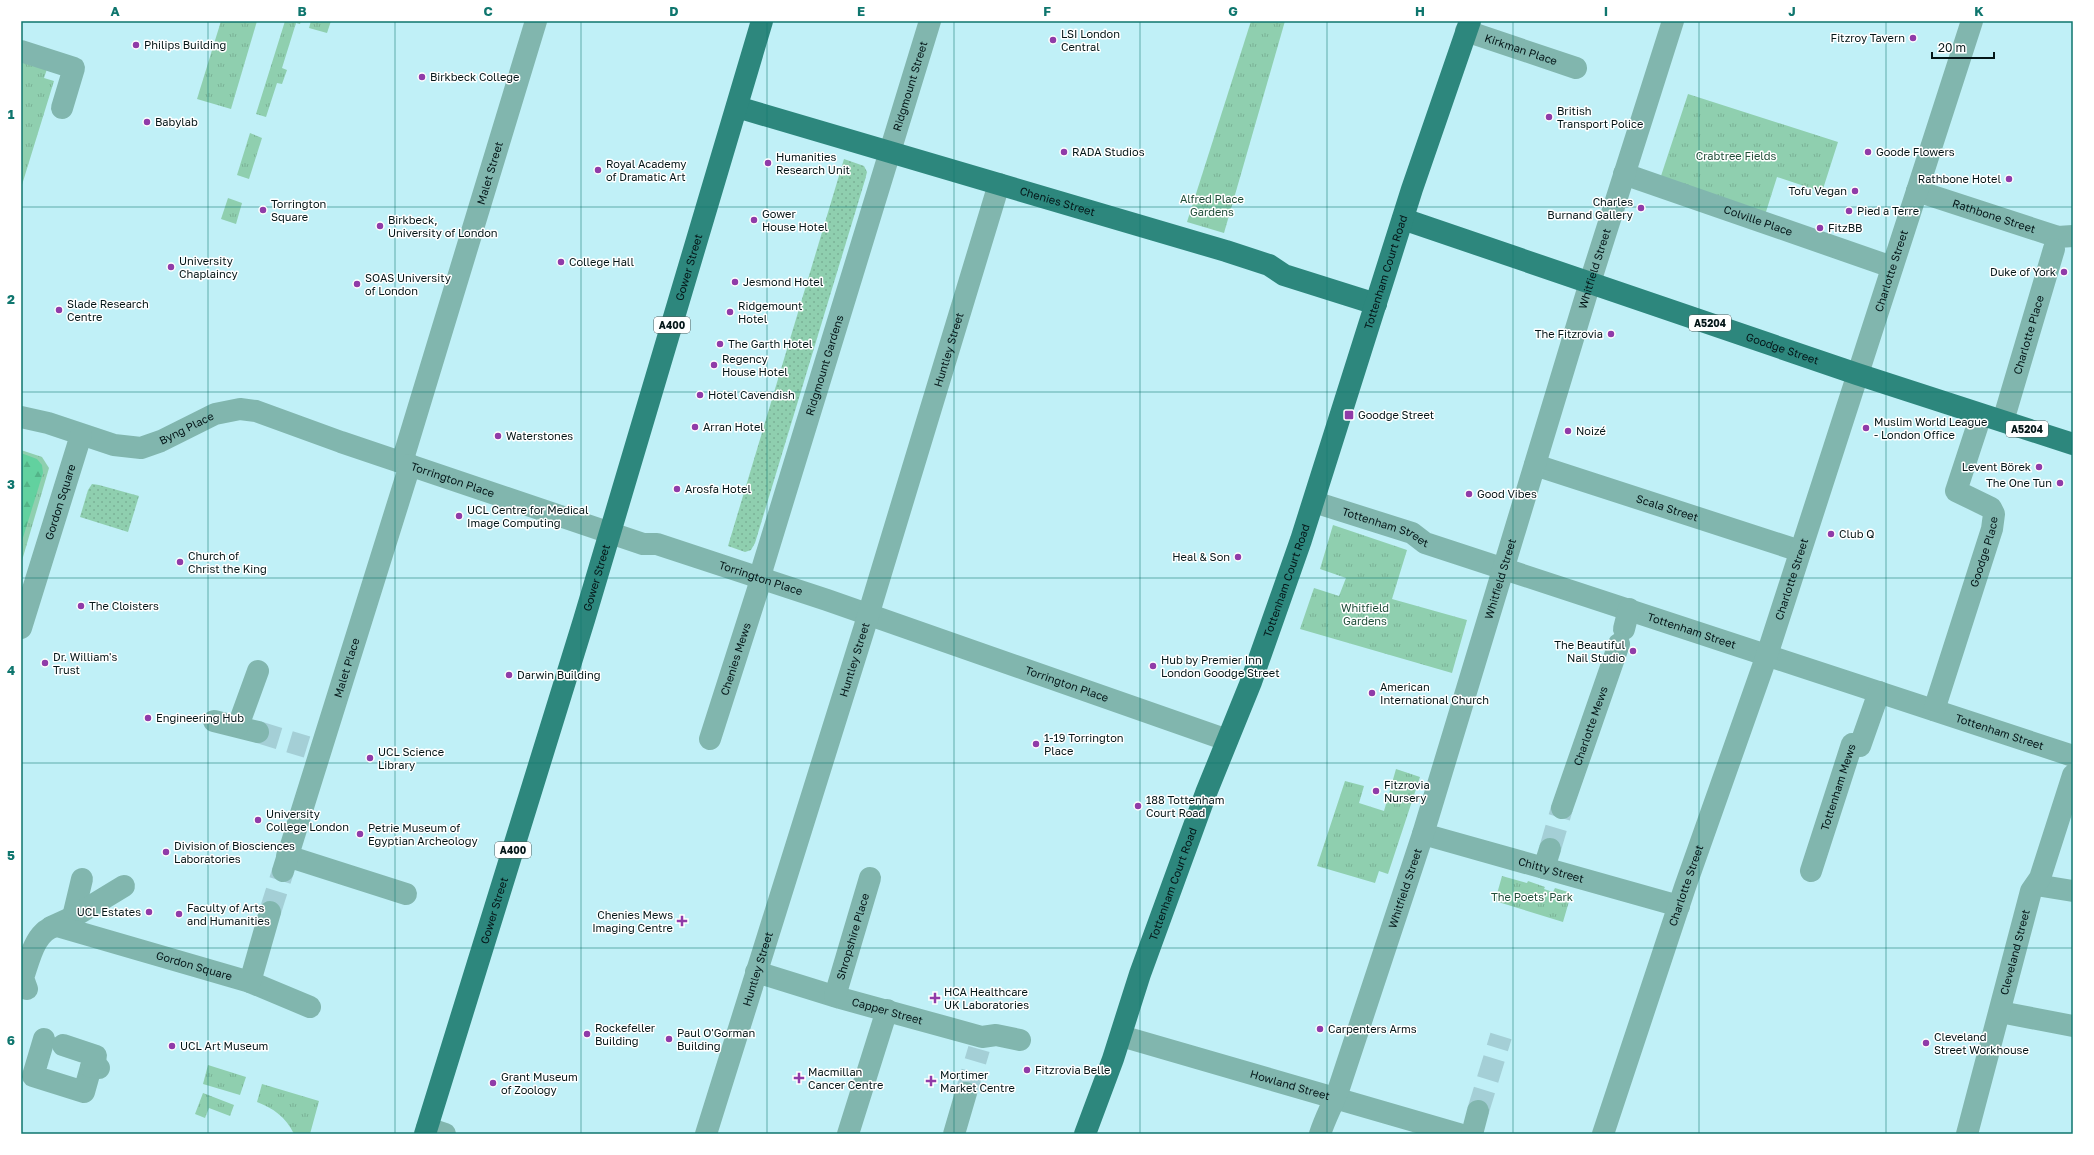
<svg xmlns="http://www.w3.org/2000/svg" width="2094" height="1155" viewBox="0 0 2094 1155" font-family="'Golos Text',sans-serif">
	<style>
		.grass { fill: url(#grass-tufts) }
		.forest { fill: url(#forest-firs) }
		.garden { fill: url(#garden-dots) }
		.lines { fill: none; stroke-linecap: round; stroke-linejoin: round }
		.minor-tunnel { stroke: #a4cfd6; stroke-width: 22; stroke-dasharray: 22 11; stroke-linecap: butt }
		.minor { stroke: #81b6ae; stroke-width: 22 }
		.major { stroke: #2d877d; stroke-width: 22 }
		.grid { fill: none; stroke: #0f766e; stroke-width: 1; stroke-opacity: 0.55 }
		.poi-dot { fill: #903ba8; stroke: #fff; stroke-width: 1.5 }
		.labels { text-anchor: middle; stroke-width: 3; stroke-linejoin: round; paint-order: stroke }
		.shield { fill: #fff; stroke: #4f5c5d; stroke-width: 1 }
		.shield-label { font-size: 10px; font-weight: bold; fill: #041618 }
		.poi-label { font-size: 11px; fill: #041618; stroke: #fff; text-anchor: start }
		.street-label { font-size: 11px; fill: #041618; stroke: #fff }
		.park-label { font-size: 11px; fill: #204e39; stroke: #fff }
		.neatline { fill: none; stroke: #0f766e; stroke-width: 1.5 }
		.grid-label { font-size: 13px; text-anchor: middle; font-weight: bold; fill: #0f766e }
	</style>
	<defs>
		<pattern id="grass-tufts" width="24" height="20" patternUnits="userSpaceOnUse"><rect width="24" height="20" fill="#8fcfaf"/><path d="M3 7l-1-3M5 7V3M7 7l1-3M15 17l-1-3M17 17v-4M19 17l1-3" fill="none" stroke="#7ab196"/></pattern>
		<pattern id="forest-firs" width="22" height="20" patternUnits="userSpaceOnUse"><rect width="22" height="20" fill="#62d19f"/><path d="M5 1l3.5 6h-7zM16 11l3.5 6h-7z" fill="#53b388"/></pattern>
		<pattern id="garden-dots" width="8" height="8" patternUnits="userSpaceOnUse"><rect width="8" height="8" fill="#8fcfaf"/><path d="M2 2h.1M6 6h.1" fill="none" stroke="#7ab196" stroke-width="1.8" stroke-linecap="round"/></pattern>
	</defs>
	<rect width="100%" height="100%" fill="#c0f0f7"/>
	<g class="grass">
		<polygon points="221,21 257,21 231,109 197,99"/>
		<polygon points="285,21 301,21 300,24 296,23 282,68 287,70 282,84 277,83 266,117 256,114"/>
		<polygon points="311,21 331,21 327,33 309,28"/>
		<polygon points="1251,21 1285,21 1224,233 1187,222"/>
		<polygon points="21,61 47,69 44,78 54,81 21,188"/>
		<polygon points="1688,94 1838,142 1822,192 1777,177 1765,215 1660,179"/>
		<polygon points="250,133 262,138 249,179 237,175"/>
		<polygon points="228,198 242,203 236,224 221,219"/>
		<polygon points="21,450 42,457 49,468 21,564"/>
		<polygon points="1333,525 1407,550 1392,599 1467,620 1452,673 1300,629 1314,588 1339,596 1346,578 1320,569"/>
		<polygon points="1396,769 1420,777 1388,874 1379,871 1375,883 1317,866 1345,781 1364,786 1359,803 1384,811"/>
		<polygon points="1502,876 1527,883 1528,881 1545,887 1544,889 1553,892 1555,888 1568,892 1567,896 1570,898 1563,922 1495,901"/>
		<polygon points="208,1065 246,1077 240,1095 203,1084"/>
		<path d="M 262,1084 L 319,1101 L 310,1134 L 294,1134 C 286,1117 273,1108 257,1102 Z"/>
		<polygon points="203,1093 234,1105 230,1116 209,1108 205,1118 195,1114"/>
	</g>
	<polygon class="forest" points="21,453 37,459 42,465 43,473 21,544"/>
	<g class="garden">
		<polygon points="844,159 864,166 867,172 865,180 755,543 751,550 745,552 728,546"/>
		<polygon points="92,484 99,485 139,496 128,532 80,517 88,490"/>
	</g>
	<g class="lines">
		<g class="minor-tunnel">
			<polyline points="258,732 307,747"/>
			<polyline points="1550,849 1562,808"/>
			<polyline points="270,912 283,871"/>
			<polyline points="966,1093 979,1049"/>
			<polyline points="1478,1111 1501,1036"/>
		</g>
		<g class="minor">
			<path id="s1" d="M 1466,31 L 1576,68"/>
			<polyline points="21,51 74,68 62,108"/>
			<path id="s2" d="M 1624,174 L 1892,267"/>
			<path id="s3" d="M 1917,191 L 2058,237 L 2073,236"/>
			<path id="s4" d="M 21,417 L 48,423 L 114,445 L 141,448 L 161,441 L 215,414 L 240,409 L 256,411 L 341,442 L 643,544 L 657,544 L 827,600 L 1227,740"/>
			<path id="s5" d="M 2003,421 L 2054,249"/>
			<path id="s6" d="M 402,462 L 536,21"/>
			<path id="s7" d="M 1535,465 L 1800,551"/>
			<path id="s8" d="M 1314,502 L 1412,533 L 1425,543 L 2073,756"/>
			<path id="s9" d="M 21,628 L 81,435"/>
			<polyline points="1624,629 1629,609"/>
			<path id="s10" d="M 1934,710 L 1992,529 L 1994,514 L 1991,508 L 1956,491 L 1981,415"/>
			<polyline points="214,721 258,732"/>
			<polyline points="238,726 258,671"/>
			<path id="s11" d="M 710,739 L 758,589 L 763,566 L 930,21"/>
			<path id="s12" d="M 1562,808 L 1619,644"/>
			<path id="s13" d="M 1423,834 L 1679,906"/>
			<polyline points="287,856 406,894"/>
			<polyline points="1544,868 1550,849"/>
			<path id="s14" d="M 283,871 L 410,465"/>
			<path id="s15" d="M 1811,871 L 1852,744 L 1860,746 L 1879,692"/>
			<polyline points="2036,885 2073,891"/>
			<polyline points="71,925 82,879"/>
			<polyline points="51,927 73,917 124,886"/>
			<path id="s16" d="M 756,972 L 840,998 L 982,1037 L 996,1035 L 1020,1040"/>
			<polyline points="250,982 310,1007"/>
			<path id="s17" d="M 27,989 L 23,978 C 29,961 35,929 57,926 L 250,982 L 270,912"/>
			<path id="s18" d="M 835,996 L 870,878"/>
			<polyline points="2000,1012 2073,1026"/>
			<path id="s19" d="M 1121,1036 L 1459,1134"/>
			<polyline points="44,1039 33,1076 84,1092 91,1067 99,1068"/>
			<polyline points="63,1045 96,1056 91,1067"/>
			<polyline points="427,1128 445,1134"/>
			<path id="s20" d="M 706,1134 L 864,629 L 999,184"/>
			<polyline points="848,1134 887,1010"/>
			<polyline points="954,1134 966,1093"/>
			<path id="s21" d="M 1320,1134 C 1325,1118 1333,1104 1339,1088 L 1423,834 L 1592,276 L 1673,21"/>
			<polyline points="1472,1134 1478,1111"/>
			<path id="s22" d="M 1603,1134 L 1685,887 L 1767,655 L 1972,21"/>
			<path id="s23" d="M 1967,1134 L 2031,891 L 2040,878 L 2073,775"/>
		</g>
		<g class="major">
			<path id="s24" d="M 737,107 L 1226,251 L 1269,265 L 1284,275 L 1376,304"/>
			<path id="s25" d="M 1403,219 L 1857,374 L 2073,444"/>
			<path id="s26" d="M 425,1134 L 584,620 L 762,21"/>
			<path id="s27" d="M 1085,1134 L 1113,1059 L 1140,974 L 1206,793 L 1251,682 L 1301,540 L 1412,189 L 1470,21"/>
		</g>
	</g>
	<path class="grid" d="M 208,21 L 208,1134M 395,21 L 395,1134M 581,21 L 581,1134M 767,21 L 767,1134M 954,21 L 954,1134M 1140,21 L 1140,1134M 1327,21 L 1327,1134M 1513,21 L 1513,1134M 1699,21 L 1699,1134M 1886,21 L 1886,1134M 21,207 L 2073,207M 21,392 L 2073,392M 21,578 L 2073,578M 21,763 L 2073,763M 21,948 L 2073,948"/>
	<g class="poi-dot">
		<circle cx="1913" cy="38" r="4"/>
		<circle cx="1053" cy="40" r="4"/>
		<circle cx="136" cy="45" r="4"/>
		<circle cx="422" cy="77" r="4"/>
		<circle cx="1549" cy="117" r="4"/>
		<circle cx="147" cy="122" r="4"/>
		<circle cx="1064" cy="152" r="4"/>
		<circle cx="1868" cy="152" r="4"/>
		<circle cx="768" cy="163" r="4"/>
		<circle cx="598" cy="170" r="4"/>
		<circle cx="2009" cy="179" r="4"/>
		<circle cx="1855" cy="191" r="4"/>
		<circle cx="1641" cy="208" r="4"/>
		<circle cx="263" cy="210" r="4"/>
		<circle cx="1849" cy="211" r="4"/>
		<circle cx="754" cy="220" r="4"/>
		<circle cx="380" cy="226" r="4"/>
		<circle cx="1820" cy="228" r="4"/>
		<circle cx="561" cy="262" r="4"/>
		<circle cx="171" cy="267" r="4"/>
		<circle cx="2064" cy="272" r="4"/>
		<circle cx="735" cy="282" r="4"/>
		<circle cx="357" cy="284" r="4"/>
		<circle cx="59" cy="310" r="4"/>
		<circle cx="730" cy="312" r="4"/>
		<circle cx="1611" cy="334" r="4"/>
		<circle cx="720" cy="344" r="4"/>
		<circle cx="714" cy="365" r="4"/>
		<circle cx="700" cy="395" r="4"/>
		<rect x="1344" y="410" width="10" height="10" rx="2"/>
		<circle cx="695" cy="427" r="4"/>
		<circle cx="1866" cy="428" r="4"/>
		<circle cx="1568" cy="431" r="4"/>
		<circle cx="498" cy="436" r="4"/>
		<circle cx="2039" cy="467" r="4"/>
		<circle cx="2060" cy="483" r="4"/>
		<circle cx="677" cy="489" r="4"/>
		<circle cx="1469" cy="494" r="4"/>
		<circle cx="459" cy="516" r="4"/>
		<circle cx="1831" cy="534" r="4"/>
		<circle cx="1238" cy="557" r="4"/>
		<circle cx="180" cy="562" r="4"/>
		<circle cx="81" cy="606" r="4"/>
		<circle cx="1633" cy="651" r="4"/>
		<circle cx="45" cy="663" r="4"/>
		<circle cx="1153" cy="666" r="4"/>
		<circle cx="509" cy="675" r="4"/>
		<circle cx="1372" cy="693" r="4"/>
		<circle cx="148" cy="718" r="4"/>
		<circle cx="1036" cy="744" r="4"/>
		<circle cx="370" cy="758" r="4"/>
		<circle cx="1376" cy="791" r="4"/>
		<circle cx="1138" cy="806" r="4"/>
		<circle cx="258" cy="820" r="4"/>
		<circle cx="360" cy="834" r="4"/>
		<circle cx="166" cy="852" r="4"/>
		<circle cx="149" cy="912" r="4"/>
		<circle cx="179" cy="914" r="4"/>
		<path d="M680 915h4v4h4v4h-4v4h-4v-4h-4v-4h4z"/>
		<path d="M933 992h4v4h4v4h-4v4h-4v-4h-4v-4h4z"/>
		<circle cx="1320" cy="1029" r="4"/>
		<circle cx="587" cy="1034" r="4"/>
		<circle cx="669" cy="1039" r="4"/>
		<circle cx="1926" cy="1043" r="4"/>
		<circle cx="172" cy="1046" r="4"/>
		<circle cx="1027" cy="1070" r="4"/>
		<path d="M797 1072h4v4h4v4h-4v4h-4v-4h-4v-4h4z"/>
		<path d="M929 1075h4v4h4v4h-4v4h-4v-4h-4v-4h4z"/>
		<circle cx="493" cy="1083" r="4"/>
	</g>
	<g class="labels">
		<g class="shield">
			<rect x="1689" y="315" width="42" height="16" rx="3"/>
			<rect x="654" y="317" width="36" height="16" rx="3"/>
			<rect x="2006" y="421" width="42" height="16" rx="3"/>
			<rect x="495" y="842" width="36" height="16" rx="3"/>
		</g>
		<g class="shield-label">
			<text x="1710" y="327">A5204</text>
			<text x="672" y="329">A400</text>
			<text x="2027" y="433">A5204</text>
			<text x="513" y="854">A400</text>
		</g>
		<g class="poi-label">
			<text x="1061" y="38">LSI London<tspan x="1061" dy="13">Central</tspan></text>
			<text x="1905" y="42" text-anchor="end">Fitzroy Tavern</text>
			<text x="144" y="49">Philips Building</text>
			<text x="430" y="81">Birkbeck College</text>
			<text x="1557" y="115">British<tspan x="1557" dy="13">Transport Police</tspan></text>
			<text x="155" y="126">Babylab</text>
			<text x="1072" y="156">RADA Studios</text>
			<text x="1876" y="156">Goode Flowers</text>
			<text x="776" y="161">Humanities<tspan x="776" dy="13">Research Unit</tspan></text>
			<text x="606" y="168">Royal Academy<tspan x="606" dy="13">of Dramatic Art</tspan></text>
			<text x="2001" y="183" text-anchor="end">Rathbone Hotel</text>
			<text x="1847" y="195" text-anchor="end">Tofu Vegan</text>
			<text x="1633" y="206" text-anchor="end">Charles<tspan x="1633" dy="13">Burnand Gallery</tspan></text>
			<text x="271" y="208">Torrington<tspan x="271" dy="13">Square</tspan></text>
			<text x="1857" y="215">Pied a Terre</text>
			<text x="762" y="218">Gower<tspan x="762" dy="13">House Hotel</tspan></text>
			<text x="388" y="224">Birkbeck,<tspan x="388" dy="13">University of London</tspan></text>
			<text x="1828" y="232">FitzBB</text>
			<text x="179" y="265">University<tspan x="179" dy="13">Chaplaincy</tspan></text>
			<text x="569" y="266">College Hall</text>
			<text x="2056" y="276" text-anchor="end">Duke of York</text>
			<text x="365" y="282">SOAS University<tspan x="365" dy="13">of London</tspan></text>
			<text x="743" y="286">Jesmond Hotel</text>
			<text x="67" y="308">Slade Research<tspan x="67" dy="13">Centre</tspan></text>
			<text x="738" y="310">Ridgemount<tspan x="738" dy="13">Hotel</tspan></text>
			<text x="1603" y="338" text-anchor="end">The Fitzrovia</text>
			<text x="728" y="348">The Garth Hotel</text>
			<text x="722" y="363">Regency<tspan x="722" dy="13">House Hotel</tspan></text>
			<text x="708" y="399">Hotel Cavendish</text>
			<text x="1358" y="419">Goodge Street</text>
			<text x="1874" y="426">Muslim World League<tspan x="1874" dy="13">- London Office</tspan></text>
			<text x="703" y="431">Arran Hotel</text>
			<text x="1576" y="435">Noizé</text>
			<text x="506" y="440">Waterstones</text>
			<text x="2031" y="471" text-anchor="end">Levent Börek</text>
			<text x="2052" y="487" text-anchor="end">The One Tun</text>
			<text x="685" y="493">Arosfa Hotel</text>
			<text x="1477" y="498">Good Vibes</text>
			<text x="467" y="514">UCL Centre for Medical<tspan x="467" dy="13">Image Computing</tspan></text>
			<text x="1839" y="538">Club Q</text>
			<text x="188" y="560">Church of<tspan x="188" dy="13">Christ the King</tspan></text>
			<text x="1230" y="561" text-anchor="end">Heal &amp; Son</text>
			<text x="89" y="610">The Cloisters</text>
			<text x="1625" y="649" text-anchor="end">The Beautiful<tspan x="1625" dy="13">Nail Studio</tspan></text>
			<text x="53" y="661">Dr. William's<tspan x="53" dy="13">Trust</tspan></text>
			<text x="1161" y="664">Hub by Premier Inn<tspan x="1161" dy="13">London Goodge Street</tspan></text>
			<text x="517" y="679">Darwin Building</text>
			<text x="1380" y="691">American<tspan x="1380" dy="13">International Church</tspan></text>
			<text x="156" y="722">Engineering Hub</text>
			<text x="1044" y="742">1-19 Torrington<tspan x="1044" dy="13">Place</tspan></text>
			<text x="378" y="756">UCL Science<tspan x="378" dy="13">Library</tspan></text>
			<text x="1384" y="789">Fitzrovia<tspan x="1384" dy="13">Nursery</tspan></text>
			<text x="1146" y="804">188 Tottenham<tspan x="1146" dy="13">Court Road</tspan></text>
			<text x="266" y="818">University<tspan x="266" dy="13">College London</tspan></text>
			<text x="368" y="832">Petrie Museum of<tspan x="368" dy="13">Egyptian Archeology</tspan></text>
			<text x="174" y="850">Division of Biosciences<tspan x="174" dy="13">Laboratories</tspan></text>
			<text x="187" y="912">Faculty of Arts<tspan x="187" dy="13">and Humanities</tspan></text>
			<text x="141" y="916" text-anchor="end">UCL Estates</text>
			<text x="673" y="919" text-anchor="end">Chenies Mews<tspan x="673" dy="13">Imaging Centre</tspan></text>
			<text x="944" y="996">HCA Healthcare<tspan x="944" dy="13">UK Laboratories</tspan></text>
			<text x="595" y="1032">Rockefeller<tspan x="595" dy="13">Building</tspan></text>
			<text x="1328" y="1033">Carpenters Arms</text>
			<text x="677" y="1037">Paul O'Gorman<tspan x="677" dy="13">Building</tspan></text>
			<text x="1934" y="1041">Cleveland<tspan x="1934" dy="13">Street Workhouse</tspan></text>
			<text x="180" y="1050">UCL Art Museum</text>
			<text x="1035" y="1074">Fitzrovia Belle</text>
			<text x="808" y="1076">Macmillan<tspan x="808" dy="13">Cancer Centre</tspan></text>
			<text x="940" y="1079">Mortimer<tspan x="940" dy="13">Market Centre</tspan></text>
			<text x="501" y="1081">Grant Museum<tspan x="501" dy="13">of Zoology</tspan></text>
		</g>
		<g class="street-label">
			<text dy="4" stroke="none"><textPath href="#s1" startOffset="58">Kirkman Place</textPath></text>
			<text dy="4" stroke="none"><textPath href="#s11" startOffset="683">Ridgmount Street</textPath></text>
			<text dy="4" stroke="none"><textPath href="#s6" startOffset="302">Malet Street</textPath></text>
			<text dy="4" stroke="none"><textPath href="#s24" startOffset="334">Chenies Street</textPath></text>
			<text dy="4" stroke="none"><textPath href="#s3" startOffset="81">Rathbone Street</textPath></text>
			<text dy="4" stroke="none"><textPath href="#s2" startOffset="142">Colville Place</textPath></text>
			<text dy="4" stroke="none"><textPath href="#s26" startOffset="906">Gower Street</textPath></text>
			<text dy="4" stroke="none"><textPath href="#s21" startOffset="908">Whitfield Street</textPath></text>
			<text dy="4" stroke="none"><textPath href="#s22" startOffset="910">Charlotte Street</textPath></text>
			<text dy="4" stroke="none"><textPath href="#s27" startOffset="913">Tottenham Court Road</textPath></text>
			<text dy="4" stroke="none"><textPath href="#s5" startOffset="90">Charlotte Place</textPath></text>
			<text dy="4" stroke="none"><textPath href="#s25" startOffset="401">Goodge Street</textPath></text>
			<text dy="4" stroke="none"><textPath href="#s20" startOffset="821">Huntley Street</textPath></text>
			<text dy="4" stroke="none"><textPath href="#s11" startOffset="391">Ridgmount Gardens</textPath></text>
			<text dy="4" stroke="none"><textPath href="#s4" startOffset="174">Byng Place</textPath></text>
			<text dy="4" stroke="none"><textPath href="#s4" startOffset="456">Torrington Place</textPath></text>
			<text dy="4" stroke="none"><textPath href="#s9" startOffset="132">Gordon Square</textPath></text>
			<text dy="4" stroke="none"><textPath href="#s7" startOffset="139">Scala Street</textPath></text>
			<text dy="4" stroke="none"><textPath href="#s8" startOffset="76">Tottenham Street</textPath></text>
			<text dy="4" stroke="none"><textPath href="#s10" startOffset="166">Goodge Place</textPath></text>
			<text dy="4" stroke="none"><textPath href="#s26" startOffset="582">Gower Street</textPath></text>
			<text dy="4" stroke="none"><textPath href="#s4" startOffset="780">Torrington Place</textPath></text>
			<text dy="4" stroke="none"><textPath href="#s21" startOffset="584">Whitfield Street</textPath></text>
			<text dy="4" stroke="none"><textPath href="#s22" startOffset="586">Charlotte Street</textPath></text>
			<text dy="4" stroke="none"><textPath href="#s27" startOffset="589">Tottenham Court Road</textPath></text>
			<text dy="4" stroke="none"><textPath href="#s8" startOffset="400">Tottenham Street</textPath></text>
			<text dy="4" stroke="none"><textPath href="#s11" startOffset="84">Chenies Mews</textPath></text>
			<text dy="4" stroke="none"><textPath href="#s20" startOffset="497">Huntley Street</textPath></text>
			<text dy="4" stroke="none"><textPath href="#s14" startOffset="213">Malet Place</textPath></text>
			<text dy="4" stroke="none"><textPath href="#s4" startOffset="1104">Torrington Place</textPath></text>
			<text dy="4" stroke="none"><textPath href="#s12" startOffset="87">Charlotte Mews</textPath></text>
			<text dy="4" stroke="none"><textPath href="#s8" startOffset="724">Tottenham Street</textPath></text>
			<text dy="4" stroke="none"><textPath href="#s15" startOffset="88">Tottenham Mews</textPath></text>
			<text dy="4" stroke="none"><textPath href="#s13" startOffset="133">Chitty Street</textPath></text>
			<text dy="4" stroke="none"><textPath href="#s27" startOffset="265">Tottenham Court Road</textPath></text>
			<text dy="4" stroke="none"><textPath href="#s22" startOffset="262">Charlotte Street</textPath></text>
			<text dy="4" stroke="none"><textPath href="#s21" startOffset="260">Whitfield Street</textPath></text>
			<text dy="4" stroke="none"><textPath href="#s26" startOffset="234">Gower Street</textPath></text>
			<text dy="4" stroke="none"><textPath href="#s18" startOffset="62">Shropshire Place</textPath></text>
			<text dy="4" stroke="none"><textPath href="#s23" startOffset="188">Cleveland Street</textPath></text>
			<text dy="4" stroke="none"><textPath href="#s17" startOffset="220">Gordon Square</textPath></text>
			<text dy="4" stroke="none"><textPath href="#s20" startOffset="173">Huntley Street</textPath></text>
			<text dy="4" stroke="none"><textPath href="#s16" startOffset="137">Capper Street</textPath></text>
			<text dy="4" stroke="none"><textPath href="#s19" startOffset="176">Howland Street</textPath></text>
		</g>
		<g class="park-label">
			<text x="1736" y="160">Crabtree Fields</text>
			<text x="1212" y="203">Alfred Place<tspan x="1212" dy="13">Gardens</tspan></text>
			<text x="1365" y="612">Whitfield<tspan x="1365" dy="13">Gardens</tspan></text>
			<text x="1532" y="901">The Poets' Park</text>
		</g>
	</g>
	<rect width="2094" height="1155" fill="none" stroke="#ffffff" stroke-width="44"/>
	<path d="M1932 52v6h62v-6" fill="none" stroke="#041618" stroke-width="2"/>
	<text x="1938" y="52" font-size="12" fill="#041618" stroke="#ffffff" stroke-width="3" paint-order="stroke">20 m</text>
	<rect x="22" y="22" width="2050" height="1111" class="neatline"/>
	<g class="grid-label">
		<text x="115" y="16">A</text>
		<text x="302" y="16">B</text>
		<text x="488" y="16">C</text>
		<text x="674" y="16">D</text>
		<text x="861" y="16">E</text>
		<text x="1047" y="16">F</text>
		<text x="1233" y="16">G</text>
		<text x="1420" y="16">H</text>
		<text x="1606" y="16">I</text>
		<text x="1792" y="16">J</text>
		<text x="1979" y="16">K</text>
		<text x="11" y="119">1</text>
		<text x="11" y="304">2</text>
		<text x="11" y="489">3</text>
		<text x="11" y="675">4</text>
		<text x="11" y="860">5</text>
		<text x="11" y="1045">6</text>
	</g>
</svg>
